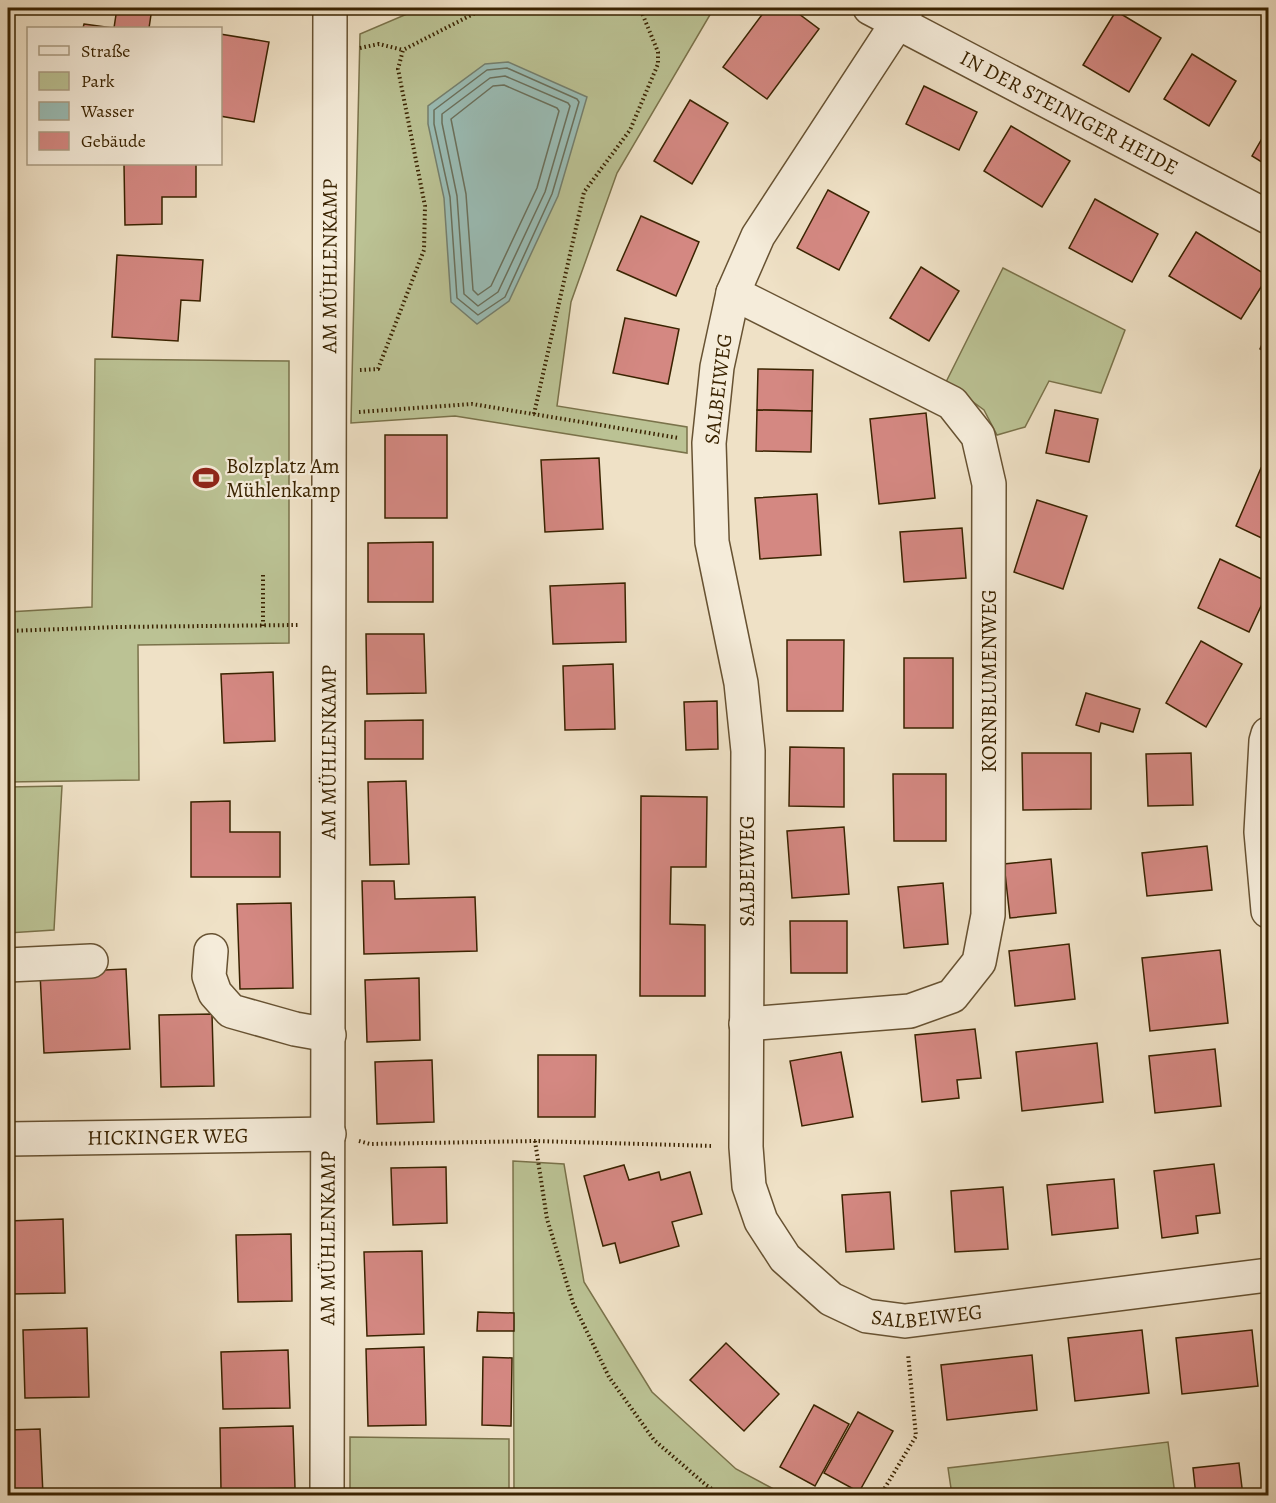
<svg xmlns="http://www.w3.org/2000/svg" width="1276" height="1503" viewBox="0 0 1276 1503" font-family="Alegreya,serif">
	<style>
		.green { fill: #bbc294; stroke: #7a724a; stroke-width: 1.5 }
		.water { fill: #9abdb6; stroke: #747f6e; stroke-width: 1.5 }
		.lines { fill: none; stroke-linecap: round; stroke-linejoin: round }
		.shore { stroke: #6a705c; stroke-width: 1.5 }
		.building { fill: #d48882; stroke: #3a2301; stroke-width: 1.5 }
		.minor-casing { stroke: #675232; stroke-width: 36 }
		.path { stroke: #3a2301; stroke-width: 4; stroke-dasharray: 1.5 3; stroke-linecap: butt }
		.minor { stroke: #f5ecda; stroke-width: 33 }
		.labels { text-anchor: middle; stroke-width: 4.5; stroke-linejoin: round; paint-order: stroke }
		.street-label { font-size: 21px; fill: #3a2301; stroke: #f5ecda }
		.poi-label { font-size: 21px; fill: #3a2301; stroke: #f5ecda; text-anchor: start }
	</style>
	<rect width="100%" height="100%" fill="#efe1c6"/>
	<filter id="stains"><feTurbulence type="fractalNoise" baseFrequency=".00333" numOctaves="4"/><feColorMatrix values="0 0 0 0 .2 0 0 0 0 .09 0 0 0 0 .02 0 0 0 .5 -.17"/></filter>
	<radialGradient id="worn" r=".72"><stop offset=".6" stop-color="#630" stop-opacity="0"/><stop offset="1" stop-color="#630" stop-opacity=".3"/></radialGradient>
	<g class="green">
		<polygon points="421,8 714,8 617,173 571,302 557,406 687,427 687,453 455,416 351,423 360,34"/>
		<polygon points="1003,268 1125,330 1101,393 1049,381 1025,427 997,435 984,410 946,382"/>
		<polygon points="95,359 289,361 289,643 138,645 139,780 8,782 8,612 92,607"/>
		<polygon points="62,786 54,930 8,933 8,787"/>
		<polygon points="513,1161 564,1164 584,1282 652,1392 736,1469 785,1495 514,1495"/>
		<polygon points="350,1437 509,1439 509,1495 350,1495"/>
		<polygon points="1168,1442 1175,1495 952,1495 948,1468"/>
	</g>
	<polygon class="water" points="508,62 587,97 558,196 509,301 477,324 451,302 444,198 428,124 428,106 485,64"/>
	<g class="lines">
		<g class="shore">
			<polygon points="507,68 577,99 579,102 552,194 505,297 478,315 457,298 450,197 434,124 434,110 487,70"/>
			<polygon points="505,76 568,103 570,106 545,192 498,292 478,306 464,294 457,196 442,123 442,114 490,78"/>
			<polygon points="504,85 557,108 559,111 537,188 491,286 478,295 473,290 466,194 451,119 493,86"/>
		</g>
	</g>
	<g class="building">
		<polygon points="117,8 152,8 149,28 114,28"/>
		<polygon points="767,8 791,8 819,29 767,99 723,67"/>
		<polygon points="1116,11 1161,38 1129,92 1083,65"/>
		<polygon points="84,24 113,28 83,28"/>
		<polygon points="220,34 269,42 254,122 220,116"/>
		<polygon points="1192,54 1236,81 1209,126 1164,99"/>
		<polygon points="924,86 977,112 959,150 906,124"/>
		<polygon points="690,100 728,123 692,184 654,161"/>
		<polygon points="1011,126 1070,161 1042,207 984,171"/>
		<polygon points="1268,128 1268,166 1252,156"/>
		<polygon points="124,164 196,164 196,197 162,197 162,224 125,225"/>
		<polygon points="828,190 869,212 839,270 797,248"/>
		<polygon points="1095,199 1158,234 1132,282 1069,248"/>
		<polygon points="641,216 699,242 676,296 617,270"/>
		<polygon points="1196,232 1268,276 1241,319 1169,276"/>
		<polygon points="117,255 203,260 200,301 181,300 178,341 112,337"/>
		<polygon points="921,267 959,291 929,341 890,318"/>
		<polygon points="625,318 679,329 668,384 613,373"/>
		<polygon points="1268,331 1268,353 1260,349"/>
		<polygon points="758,369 813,370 812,411 757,410"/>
		<polygon points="757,410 812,411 811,452 756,451"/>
		<polygon points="1055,410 1098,419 1089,462 1046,453"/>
		<polygon points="926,413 935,498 879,504 870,419"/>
		<rect x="385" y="435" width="62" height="83"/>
		<polygon points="599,458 603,529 545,532 541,460"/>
		<polygon points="1261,468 1268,471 1268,541 1236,526"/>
		<polygon points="817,494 821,555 760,559 755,498"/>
		<polygon points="1037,500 1087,516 1063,589 1014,572"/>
		<polygon points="962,528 966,578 904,582 900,532"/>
		<polygon points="433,542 433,602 368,602 368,543"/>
		<polygon points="1220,559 1268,582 1268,591 1249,632 1198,608"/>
		<polygon points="625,583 626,642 553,644 550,586"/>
		<polygon points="366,634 424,634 426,693 367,694"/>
		<polygon points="787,640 844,640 843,711 787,711"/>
		<polygon points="1201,641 1242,664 1206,727 1166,703"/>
		<rect x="904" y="658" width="49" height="70"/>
		<polygon points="613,664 615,729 565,730 563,666"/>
		<polygon points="273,672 275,741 224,743 221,674"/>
		<polygon points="1086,693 1140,709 1133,732 1101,723 1099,732 1076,725"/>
		<polygon points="717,701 718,749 686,750 684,702"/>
		<polygon points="423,720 423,759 365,759 365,721"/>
		<polygon points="790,747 844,748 844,807 789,806"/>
		<polygon points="1022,753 1091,753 1091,809 1023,810"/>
		<polygon points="1191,753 1193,805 1148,806 1146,754"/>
		<polygon points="893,774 946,774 946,841 894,841"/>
		<polygon points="406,781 409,864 370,865 368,782"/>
		<polygon points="641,796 707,797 706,867 671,867 670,924 705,925 705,996 640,996"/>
		<polygon points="230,801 230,832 280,832 280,877 191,877 191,802"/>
		<polygon points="844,827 849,894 792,898 787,831"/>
		<polygon points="1207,846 1212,890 1147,896 1142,853"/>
		<polygon points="1051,859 1056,913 1010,918 1004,864"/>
		<polygon points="362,881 394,881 395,899 475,897 477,951 364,954"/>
		<polygon points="943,883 948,944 904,948 898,887"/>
		<polygon points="291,903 293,988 240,989 237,904"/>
		<polygon points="790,921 847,921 847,973 791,973"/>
		<polygon points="1069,944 1075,999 1015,1006 1009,951"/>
		<polygon points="1220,950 1228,1023 1150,1031 1142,958"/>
		<polygon points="126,969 130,1049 44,1053 40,973"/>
		<polygon points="419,978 420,1040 367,1042 365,980"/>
		<polygon points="212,1014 214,1086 161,1087 159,1015"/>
		<polygon points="975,1029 981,1078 957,1080 959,1098 922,1102 915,1035"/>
		<polygon points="1097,1043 1103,1102 1022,1111 1016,1052"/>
		<polygon points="1215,1049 1221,1106 1155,1113 1149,1056"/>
		<polygon points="841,1052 853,1117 802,1126 790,1061"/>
		<polygon points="538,1055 596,1055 595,1117 538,1117"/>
		<polygon points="432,1060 434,1122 377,1124 375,1062"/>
		<polygon points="1214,1164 1220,1213 1196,1216 1198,1233 1162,1238 1154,1171"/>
		<polygon points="624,1165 629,1180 659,1172 661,1180 690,1172 702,1214 672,1222 679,1246 620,1263 615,1243 603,1246 584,1176"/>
		<polygon points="446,1167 447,1223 393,1225 391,1168"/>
		<polygon points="1114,1179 1118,1228 1052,1235 1047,1185"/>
		<polygon points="1003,1187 1008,1249 955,1252 951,1191"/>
		<polygon points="890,1192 894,1249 846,1252 842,1195"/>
		<polygon points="63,1219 65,1293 11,1294 8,1221"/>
		<polygon points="291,1234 292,1301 238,1302 236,1235"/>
		<polygon points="422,1251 424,1334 367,1336 364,1252"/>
		<polygon points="478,1312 514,1313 514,1331 477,1331"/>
		<polygon points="87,1328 89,1397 25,1398 23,1330"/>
		<polygon points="1142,1330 1149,1393 1075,1401 1068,1338"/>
		<polygon points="1252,1330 1258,1386 1182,1394 1176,1338"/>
		<polygon points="726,1343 779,1394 744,1431 690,1380"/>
		<polygon points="424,1347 426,1425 368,1426 366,1349"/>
		<polygon points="288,1350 290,1408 223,1409 221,1352"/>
		<polygon points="1032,1355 1037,1410 947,1420 941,1365"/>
		<polygon points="483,1357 512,1358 511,1426 482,1425"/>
		<polygon points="814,1405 849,1424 815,1486 780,1467"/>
		<polygon points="858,1412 893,1431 859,1492 824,1473"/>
		<polygon points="293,1426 295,1488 221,1490 220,1428"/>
		<polygon points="40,1429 43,1495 8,1496 8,1430"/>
		<polygon points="1239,1463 1243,1496 1196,1496 1193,1468"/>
	</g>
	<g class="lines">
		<g class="minor-casing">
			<g id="minor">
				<path id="s1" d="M 870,8 L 1268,217"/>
				<path id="s2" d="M 907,8 L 758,236 L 733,293 L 717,367 L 709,443 L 712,542 L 741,683 L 748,751 L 746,1147 L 749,1186 L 761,1221 L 785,1258 L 831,1299 L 867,1316 L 905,1321 L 1268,1275"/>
				<polyline points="733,293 952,403 978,436 989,484 988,915 979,962 952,996 910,1011 746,1024"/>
				<polyline points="1268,734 1266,741 1261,832 1268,911"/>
				<polyline points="211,951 209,976 215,993 231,1011 295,1029 329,1035"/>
				<polyline points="8,965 91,961"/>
				<path id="s3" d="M 8,1139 L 329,1134"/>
				<path id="s4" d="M 327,1496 L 330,8"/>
			</g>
		</g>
		<g class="path">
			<polyline points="360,48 379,44 403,50"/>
			<polyline points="360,370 378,369 424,250 425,206 398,69 403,50 485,8"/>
			<polyline points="359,412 472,404 679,438"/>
			<polyline points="534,414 584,192 630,130 658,64 658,52 640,8"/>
			<polyline points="263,575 263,626"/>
			<polyline points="8,631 118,627 298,625"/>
			<polyline points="359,1141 370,1144 535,1141 714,1146"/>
			<polyline points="535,1141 547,1219 573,1303 609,1377 654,1440 706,1485 722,1496"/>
			<polyline points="880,1496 916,1436 908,1354"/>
		</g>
		<use href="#minor" class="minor"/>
	</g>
	<defs>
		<g id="stadium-bare" transform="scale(2.07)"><path d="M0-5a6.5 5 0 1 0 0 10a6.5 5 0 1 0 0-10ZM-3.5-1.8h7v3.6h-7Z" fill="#8f2418" stroke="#f5ecda" stroke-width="2.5" paint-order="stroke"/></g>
	</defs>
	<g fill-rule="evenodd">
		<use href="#stadium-bare" x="206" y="478"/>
	</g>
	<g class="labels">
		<g class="street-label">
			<text dy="7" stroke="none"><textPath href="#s1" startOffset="225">IN DER STEINIGER HEIDE</textPath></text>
			<text dy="7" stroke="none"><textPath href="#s4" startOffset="1230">AM MÜHLENKAMP</textPath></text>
			<text transform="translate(718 389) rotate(-83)" y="7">SALBEIWEG</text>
			<text transform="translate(989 681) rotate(-90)" y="7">KORNBLUMENWEG</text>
			<text dy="7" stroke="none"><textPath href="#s4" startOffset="744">AM MÜHLENKAMP</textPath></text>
			<text transform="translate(747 871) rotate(-90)" y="7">SALBEIWEG</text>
			<text dy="7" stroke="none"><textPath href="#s3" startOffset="160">HICKINGER WEG</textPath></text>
			<text dy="7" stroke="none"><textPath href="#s4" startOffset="258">AM MÜHLENKAMP</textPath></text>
			<text dy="7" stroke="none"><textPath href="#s2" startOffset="1476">SALBEIWEG</textPath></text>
		</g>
		<g class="poi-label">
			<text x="226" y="473">Bolzplatz Am<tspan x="226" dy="24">Mühlenkamp</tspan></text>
		</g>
	</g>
	<rect width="1276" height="1503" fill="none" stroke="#efe1c6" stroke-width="30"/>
	<rect x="9" y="9" width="1258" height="1485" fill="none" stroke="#3a2301" stroke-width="3"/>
	<rect x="15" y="15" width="1246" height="1473" fill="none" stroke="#3a2301" stroke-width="1.5"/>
	<rect x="27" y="27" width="195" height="138" fill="#f5ecda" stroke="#aa9c83" stroke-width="1.5"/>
	<rect x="39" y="46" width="30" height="9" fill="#f5ecda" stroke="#aa9c83" stroke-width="1.5"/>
	<text x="81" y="57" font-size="18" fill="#3a2301">Straße</text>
	<rect x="39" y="72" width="30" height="18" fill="#bbc294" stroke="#aa9c83" stroke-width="1.5"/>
	<text x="81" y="87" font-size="18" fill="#3a2301">Park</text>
	<rect x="39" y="102" width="30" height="18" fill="#9abdb6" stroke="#aa9c83" stroke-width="1.5"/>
	<text x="81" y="117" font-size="18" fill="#3a2301">Wasser</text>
	<rect x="39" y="132" width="30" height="18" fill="#d48882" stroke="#aa9c83" stroke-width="1.5"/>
	<text x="81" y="147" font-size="18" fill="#3a2301">Gebäude</text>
	<rect width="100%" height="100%" filter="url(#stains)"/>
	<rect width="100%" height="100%" fill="url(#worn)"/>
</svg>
